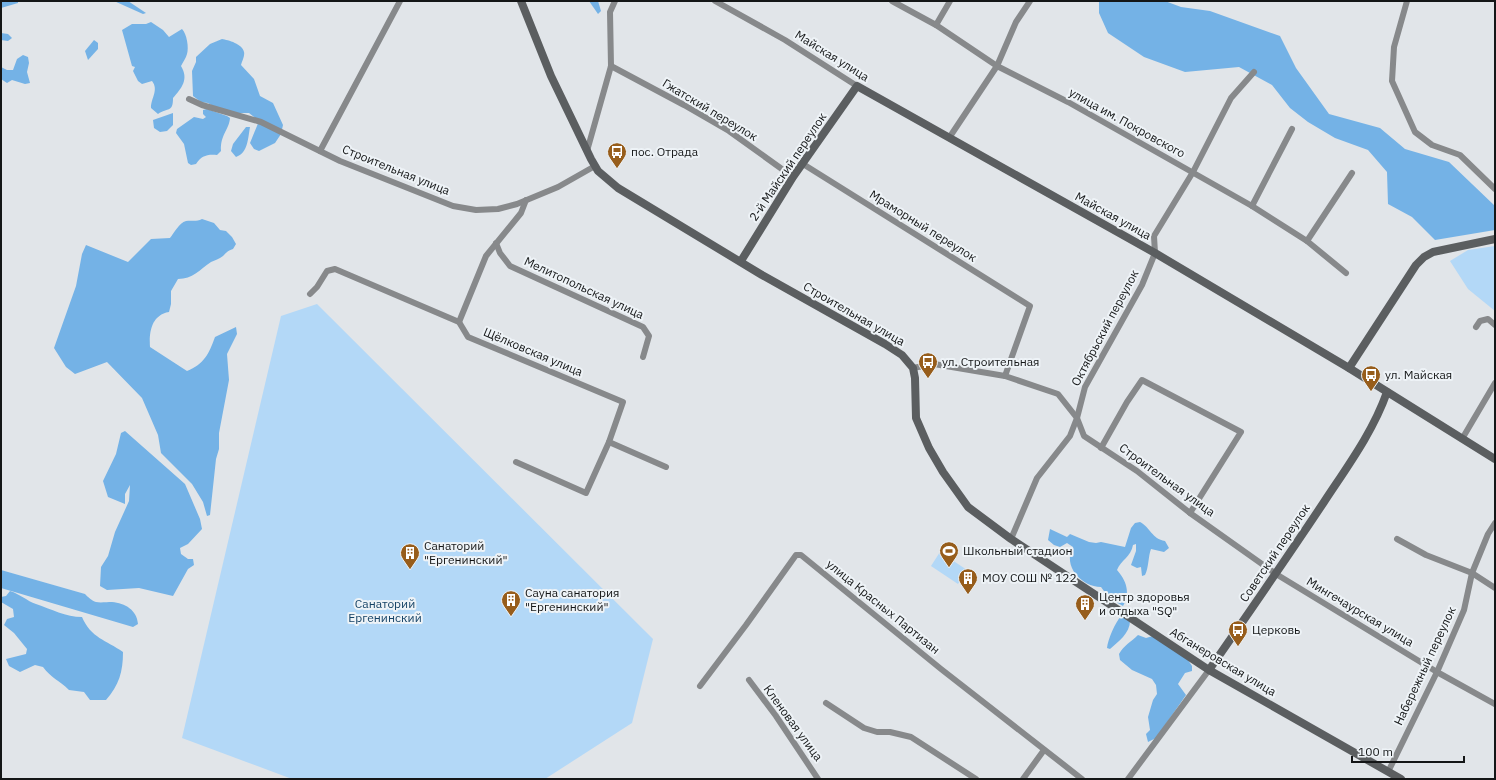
<svg xmlns="http://www.w3.org/2000/svg" width="1496" height="780" viewBox="0 0 1496 780" font-family="'IBM Plex Sans',sans-serif">
	<style>
		.green { fill: #b3d8f7 }
		.forest { fill: #74b2e6 }
		.lines { fill: none; stroke-linecap: round; stroke-linejoin: round }
		.street { stroke: #87898b; stroke-width: 6 }
		.secondary { stroke: #5b5e60; stroke-width: 8 }
		.labels { text-anchor: middle; stroke-width: 4; stroke-linejoin: round; paint-order: stroke }
		.street-label { font-size: 12px; fill: #141617; stroke: #eef3f7 }
		.poi-label { font-size: 12px; fill: #141617; stroke: #eef3f7; text-anchor: start }
		.park-label { font-size: 12px; fill: #144265; stroke: #eef3f7 }
	</style>
	<rect width="100%" height="100%" fill="#e1e5e9"/>
	<g class="green">
		<polygon points="1495,246 1495,311 1468,289 1450,261 1468,250"/>
		<polygon points="317,304 653,639 632,723 545,779 292,779 182,738 281,316"/>
		<polygon points="940,552 967,570 958,584 931,566"/>
	</g>
	<g class="forest">
		<polygon points="1,1 18,1 18,3 1,8"/>
		<polygon points="114,1 128,1 146,13 143,14"/>
		<polygon points="589,1 598,1 601,11 598,14"/>
		<polygon points="1099,1 1165,1 1181,7 1210,11 1280,36 1296,68 1329,114 1380,128 1405,149 1449,162 1495,206 1495,230 1435,240 1412,217 1388,204 1387,172 1368,150 1335,138 1308,122 1290,108 1272,85 1239,67 1185,72 1144,57 1108,33 1099,13"/>
		<path d="M 151,22 L 163,30 L 169,37 L 182,29 C 187,34 189,48 187,54 C 186,58 183,62 181,66 C 189,79 182,88 173,98 C 173,113 168,107 158,114 L 151,108 C 151,98 159,90 152,81 L 142,84 L 138,81 L 133,71 L 135,67 L 132,66 L 122,30 L 132,24 L 146,24 Z"/>
		<polygon points="1,33 8,34 12,38 8,41 1,40"/>
		<path d="M 222,39 C 228,40 243,44 244,52 C 245,56 242,61 241,65 L 254,79 L 260,96 L 273,103 L 283,125 L 281,134 L 275,143 L 259,151 L 254,149 L 250,143 L 259,121 L 249,113 L 237,113 L 216,108 L 208,103 L 201,102 L 193,96 L 192,71 L 196,62 L 196,57 L 210,44 Z"/>
		<polygon points="94,40 98,43 98,49 88,60 85,51"/>
		<polygon points="23,55 28,57 29,63 27,72 30,83 25,84 12,80 7,83 1,79 1,67 7,70 13,70 17,59"/>
		<path d="M 207,109 L 227,116 L 230,118 C 229,130 220,135 221,151 L 217,155 C 207,154 201,156 196,164 L 191,165 L 188,163 L 184,144 L 176,133 L 177,129 L 194,117 L 203,119 L 206,117 L 203,114 L 203,110 Z"/>
		<polygon points="173,113 173,125 167,131 160,132 154,128 153,120"/>
		<path d="M 246,127 L 250,127 C 248,138 248,153 236,157 L 231,151 L 233,144 Z"/>
		<path d="M 202,219 L 214,223 L 220,230 L 226,231 L 232,237 L 236,244 L 233,249 C 227,251 226,253 223,256 C 219,259 215,260 211,262 C 199,270 193,279 178,279 L 171,291 L 171,304 L 169,312 C 151,315 149,333 150,347 L 187,371 C 204,364 209,354 215,337 L 236,327 L 237,334 L 227,354 L 229,380 L 219,433 L 219,449 L 216,459 L 210,515 L 207,516 L 203,502 L 192,484 L 161,453 L 158,435 L 142,398 L 107,362 L 75,374 L 66,367 L 54,348 L 76,286 L 82,254 L 86,245 L 128,262 L 151,239 L 170,238 C 174,233 179,223 186,221 C 192,220 196,222 202,219 Z"/>
		<polygon points="125,431 185,484 200,519 202,529 188,544 180,548 181,554 188,559 193,559 194,565 188,569 173,596 139,588 107,590 100,586 101,567 108,556 115,532 129,501 130,485 125,494 125,504 108,497 103,481 116,454 121,433"/>
		<path d="M 1140,522 C 1150,527 1152,539 1165,541 L 1169,548 L 1164,552 L 1151,549 C 1148,557 1149,567 1145,575 L 1142,576 L 1141,567 L 1137,568 L 1131,565 L 1136,551 L 1136,544 L 1133,545 C 1131,557 1121,560 1117,570 C 1126,580 1131,593 1123,606 L 1109,598 L 1101,587 C 1082,587 1062,566 1073,547 L 1067,543 L 1060,547 L 1054,545 L 1048,540 L 1050,529 L 1067,537 L 1070,534 L 1089,542 L 1096,543 L 1101,542 L 1125,547 L 1131,528 L 1135,523 Z"/>
		<path d="M 1,570 L 85,594 C 88,597 92,601 96,602 C 100,603 107,602 112,602 C 125,603 137,610 138,624 L 133,627 L 1,588 Z"/>
		<path d="M 10,591 C 20,594 27,601 36,604 C 51,609 66,617 82,617 C 91,638 106,640 123,652 C 123,672 119,685 106,700 L 90,700 L 84,692 L 69,690 C 59,680 51,678 43,667 L 35,665 L 20,672 L 9,666 L 6,659 L 26,654 L 27,649 L 14,633 L 4,625 L 7,619 L 14,617 L 13,609 L 1,602 L 1,597 L 6,596 Z"/>
		<path d="M 1121,616 L 1130,621 C 1130,633 1118,642 1110,649 L 1107,648 C 1108,639 1115,623 1121,616 Z"/>
		<path d="M 1138,635 L 1146,638 L 1153,636 L 1188,660 L 1192,666 L 1192,671 L 1185,673 L 1178,684 L 1186,695 L 1156,738 L 1148,742 L 1146,734 L 1150,730 L 1148,717 L 1153,700 L 1157,694 L 1156,685 L 1152,679 L 1132,670 L 1120,660 L 1119,654 C 1124,645 1131,642 1138,635 Z"/>
	</g>
	<g class="lines">
		<g class="street">
			<polyline points="715,1 785,40 857,86"/>
			<polyline points="892,1 936,25 997,66 1068,102 1252,206 1307,241 1346,273"/>
			<polyline points="1407,1 1394,47 1392,81 1415,132 1432,145 1460,155 1495,189"/>
			<polyline points="936,25 950,1"/>
			<polyline points="611,66 684,105 729,131 793,177"/>
			<polyline points="189,99 202,105 261,122 340,161 453,206 476,210 498,209 517,204 558,187 595,166"/>
			<polyline points="949,138 997,66 1016,22 1030,1"/>
			<polyline points="320,151 400,1"/>
			<polyline points="587,151 611,66 610,12 615,1"/>
			<polyline points="803,164 1030,306 1005,376"/>
			<polyline points="1252,206 1292,129"/>
			<polyline points="1307,241 1352,173"/>
			<polyline points="496,243 500,253 510,266 643,327 649,336 643,357"/>
			<polyline points="310,294 317,287 327,271 335,269 459,322 468,337 623,402 609,442 666,467"/>
			<polyline points="459,322 486,256 521,213 526,200"/>
			<polyline points="1476,327 1480,321 1488,319 1495,325"/>
			<polyline points="913,368 934,364 1005,376 1058,394 1077,418 1084,436 1137,471 1190,513 1276,574 1437,672 1495,704"/>
			<polyline points="1462,439 1495,383"/>
			<polyline points="1101,448 1127,402 1142,380 1241,432 1190,513"/>
			<polyline points="516,462 586,493 609,442"/>
			<polyline points="1011,539 1037,478 1070,436 1077,418 1085,387 1142,285 1155,253 1154,236 1193,172 1231,98 1254,72"/>
			<polyline points="1397,539 1426,555 1472,573 1495,588"/>
			<polyline points="749,680 776,716 818,779"/>
			<polyline points="700,686 746,625 796,555 801,555 941,669 1082,779"/>
			<polyline points="826,703 864,728 877,732 890,732 911,737 976,779"/>
			<polyline points="1388,772 1437,672 1464,610 1472,573 1488,534 1495,523"/>
			<polyline points="1023,779 1044,750"/>
			<polyline points="1128,779 1209,670"/>
		</g>
		<g class="secondary">
			<polyline points="521,1 551,76 591,159 598,171 618,188 762,275 885,344 902,355 913,368 915,378 916,418 929,448 943,472 968,507 1011,539 1209,670 1401,779"/>
			<polyline points="741,261 793,177 857,86 1155,253 1349,368 1495,459"/>
			<polyline points="1349,368 1416,265 1424,257 1433,252 1495,239"/>
			<path d="M 1209,670 C 1248,614 1286,559 1324,502 C 1347,467 1373,432 1387,392"/>
		</g>
	</g>
	<defs>
		<g id="bus-pin" transform="scale(1)"><path d="M0 17L-7.5 6A9.5 9.5 0 1 1 7.5 6Z" fill="#975d1b" stroke="#eef3f7"/><path d="M-5-6H5V4H4V6H2V4H-2V6H-4V4H-5ZM-3.5-4V0h7V-4ZM-3.5 1.2v1.5H-2V1.2ZM2 1.2v1.5H3.5V1.2Z" fill="#fff"/></g>
		<g id="stadium-pin" transform="scale(1)"><path d="M0 17L-7.5 6A9.5 9.5 0 1 1 7.5 6Z" fill="#975d1b" stroke="#eef3f7"/><path d="M0-5a6.5 5 0 1 0 0 10a6.5 5 0 1 0 0-10ZM-3.5-1.8h7v3.6h-7Z" fill="#fff"/></g>
		<g id="building-pin" transform="scale(1)"><path d="M0 17L-7.5 6A9.5 9.5 0 1 1 7.5 6Z" fill="#975d1b" stroke="#eef3f7"/><path d="M-4-6H4V6H1V3H-1V6H-4ZM-2.5-4.3h1.7v1.8h-1.7ZM.8-4.3h1.7v1.8H.8ZM-2.5-1h1.7V.8h-1.7ZM.8-1h1.7V.8H.8Z" fill="#fff"/></g>
	</defs>
	<g fill-rule="evenodd">
		<use href="#bus-pin" x="617" y="152"/>
		<use href="#bus-pin" x="928" y="362"/>
		<use href="#bus-pin" x="1371" y="375"/>
		<use href="#stadium-pin" x="949" y="551"/>
		<use href="#building-pin" x="410" y="553"/>
		<use href="#building-pin" x="968" y="578"/>
		<use href="#building-pin" x="511" y="600"/>
		<use href="#building-pin" x="1085" y="604"/>
		<use href="#bus-pin" x="1238" y="630"/>
	</g>
	<g class="labels">
		<g class="street-label">
			<text transform="translate(832 56) rotate(32)" y="4">Майская улица</text>
			<text transform="translate(710 110) rotate(31)" y="4">Гжатский переулок</text>
			<text transform="translate(1127 123) rotate(29)" y="4">улица им. Покровского</text>
			<text transform="translate(788 167) rotate(-56)" y="4">2-й Майский переулок</text>
			<text transform="translate(396 170) rotate(22)" y="4">Строительная улица</text>
			<text transform="translate(1113 216) rotate(29)" y="4">Майская улица</text>
			<text transform="translate(923 226) rotate(32)" y="4">Мраморный переулок</text>
			<text transform="translate(584 288) rotate(25)" y="4">Мелитопольская улица</text>
			<text transform="translate(854 314) rotate(30)" y="4">Строительная улица</text>
			<text transform="translate(1105 328) rotate(-62)" y="4">Октябрьский переулок</text>
			<text transform="translate(533 352) rotate(23)" y="4">Щёлковская улица</text>
			<text transform="translate(1167 480) rotate(36)" y="4">Строительная улица</text>
			<text transform="translate(1275 553) rotate(-56)" y="4">Советский переулок</text>
			<text transform="translate(883 607) rotate(39)" y="4">улица Красных Партизан</text>
			<text transform="translate(1360 612) rotate(31)" y="4">Мингечаурская улица</text>
			<text transform="translate(1223 662) rotate(31)" y="4">Абганеровская улица</text>
			<text transform="translate(1425 666) rotate(-65)" y="4">Набережный переулок</text>
			<text transform="translate(793 723) rotate(54)" y="4">Кленовая улица</text>
		</g>
		<g class="poi-label">
			<text x="631" y="156">пос. Отрада</text>
			<text x="942" y="366">ул. Строительная</text>
			<text x="1385" y="379">ул. Майская</text>
			<text x="424" y="550">Санаторий<tspan x="424" dy="14">"Ергенинский"</tspan></text>
			<text x="963" y="555">Школьный стадион</text>
			<text x="982" y="582">МОУ СОШ № 122</text>
			<text x="525" y="597">Сауна санатория<tspan x="525" dy="14">"Ергенинский"</tspan></text>
			<text x="1099" y="601">Центр здоровья<tspan x="1099" dy="14">и отдыха "SQ"</tspan></text>
			<text x="1252" y="634">Церковь</text>
		</g>
		<g class="park-label">
			<text x="385" y="608">Санаторий<tspan x="385" dy="14">Ергенинский</tspan></text>
		</g>
	</g>
	<rect width="1496" height="780" fill="none" stroke="#141617" stroke-width="4"/>
	<path d="M1352 756v6h112v-6" fill="none" stroke="#141617" stroke-width="2"/>
	<text x="1358" y="756" font-size="12" fill="#141617" stroke="#eef3f7" stroke-width="3" paint-order="stroke">100 m</text>
</svg>
